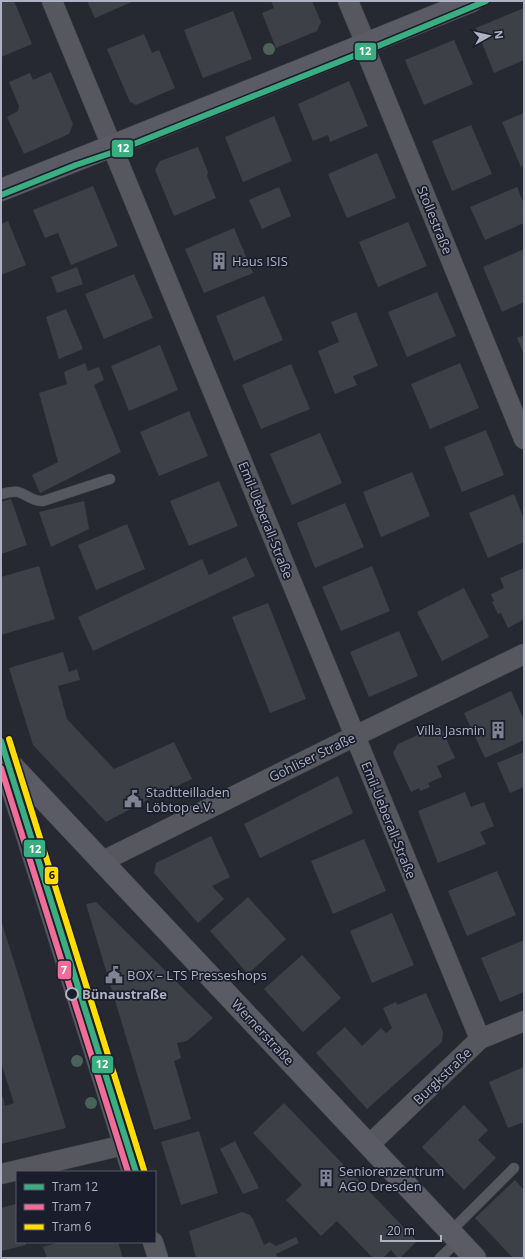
<svg xmlns="http://www.w3.org/2000/svg" width="525" height="1259" viewBox="0 0 525 1259" font-family="'Open Sans',sans-serif">
	<style>
		.building { fill: #3e4048 }
		.lines { fill: none; stroke-linecap: round; stroke-linejoin: round }
		.lane-casing { stroke: #42434a; stroke-width: 11 }
		.street-casing { stroke: #42434a; stroke-width: 21 }
		.secondary-casing { stroke: #42434a; stroke-width: 23 }
		.lane { stroke: #56575f; stroke-width: 10 }
		.street { stroke: #56575f; stroke-width: 20 }
		.secondary { stroke: #5a5b64; stroke-width: 22 }
		.tram-1-casing { stroke: #1a1d2b; stroke-width: 9 }
		.tram-2-casing { stroke: #1a1d2b; stroke-width: 9 }
		.tram-3-casing { stroke: #1a1d2b; stroke-width: 9 }
		.tram-1 { stroke: #3aae81; stroke-width: 6 }
		.tram-2 { stroke: #f06d97; stroke-width: 6 }
		.tram-3 { stroke: #fd0; stroke-width: 6 }
		.tree { fill: #4b625a }
		.stop-dot { fill: #1a1d2b; stroke: #afb2c3; stroke-width: 2 }
		.labels { text-anchor: middle; stroke-width: 3.5; stroke-linejoin: round; paint-order: stroke }
		.street-label { font-size: 13px; fill: #afb2c3; stroke: #1a1d2b }
		.poi-label { font-size: 13px; fill: #afb2c3; stroke: #1a1d2b; text-anchor: start }
		.stop-label { font-size: 13px; font-weight: bold; fill: #afb2c3; stroke: #1a1d2b; text-anchor: start }
		.line-badge { stroke: #1a1d2b; stroke-width: 1.5 }
		.badge-label { font-size: 11px; text-anchor: middle; font-weight: bold; fill: #fff }
		.pale-badge-label { font-size: 11px; text-anchor: middle; font-weight: bold; fill: #111 }
	</style>
	<rect width="100%" height="100%" fill="#262931"/>
	<g class="building">
		<polygon points="1,1 14,1 32,44 1,57"/>
		<polygon points="87,1 134,1 95,18"/>
		<polygon points="271,1 312,1 321,22 317,31 276,48 262,13 274,8"/>
		<polygon points="524,8 524,60 494,73 476,28"/>
		<polygon points="233,11 252,59 203,78 184,30"/>
		<polygon points="144,34 152,53 159,50 175,88 136,105 130,102 107,49"/>
		<polygon points="454,40 473,84 424,105 405,60"/>
		<polygon points="51,72 73,124 69,134 24,154 7,117 18,111 19,106 9,82 30,73 33,80"/>
		<polygon points="349,81 368,126 330,142 328,135 313,141 298,104"/>
		<polygon points="524,113 524,165 521,167 502,122"/>
		<polygon points="274,116 292,161 243,182 225,137"/>
		<polygon points="471,125 492,174 452,191 432,141"/>
		<polygon points="198,147 208,172 207,176 216,198 174,216 155,170 160,161"/>
		<polygon points="377,153 396,198 347,218 328,174"/>
		<polygon points="93,186 118,246 71,265 58,233 45,238 33,210"/>
		<polygon points="279,187 291,216 262,229 249,200"/>
		<polygon points="517,187 524,204 524,223 485,240 470,207"/>
		<polygon points="8,221 26,265 1,275 1,224"/>
		<polygon points="408,222 427,266 378,287 359,242"/>
		<polygon points="234,228 253,273 204,293 185,249"/>
		<polygon points="524,249 524,302 502,312 483,267"/>
		<polygon points="77,267 83,284 57,293 51,277"/>
		<polygon points="134,274 153,318 104,339 85,294"/>
		<polygon points="437,292 456,336 407,357 388,312"/>
		<polygon points="264,296 283,340 234,361 216,316"/>
		<polygon points="66,309 83,349 59,359 46,317"/>
		<polygon points="356,312 378,366 353,376 357,385 335,394 318,351 339,342 331,322"/>
		<polygon points="524,335 524,354 517,338"/>
		<polygon points="160,345 178,390 129,411 111,366"/>
		<polygon points="85,363 88,371 99,367 104,380 94,385 121,452 40,493 32,475 58,462 39,393 67,384 64,372"/>
		<polygon points="460,363 479,408 430,429 411,384"/>
		<polygon points="291,364 310,409 261,429 242,385"/>
		<polygon points="189,411 208,456 159,476 140,432"/>
		<polygon points="486,430 504,475 462,492 444,447"/>
		<polygon points="320,433 342,483 292,505 270,454"/>
		<polygon points="412,472 430,516 381,537 363,492"/>
		<polygon points="219,481 238,526 189,546 170,501"/>
		<polygon points="514,494 524,519 524,542 488,558 469,513"/>
		<polygon points="11,499 27,545 1,554 1,502"/>
		<polygon points="84,501 89,529 51,547 39,512"/>
		<polygon points="345,503 364,547 315,568 297,523"/>
		<polygon points="127,524 145,569 96,590 78,545"/>
		<polygon points="246,557 255,576 93,651 78,617 202,559 209,575"/>
		<polygon points="39,566 55,619 1,635 1,577"/>
		<polygon points="372,566 390,611 341,631 322,587"/>
		<polygon points="524,568 524,619 508,628 501,613 498,614 492,602 494,601 491,594 504,588 500,578"/>
		<polygon points="464,588 489,637 442,661 417,612"/>
		<polygon points="268,603 306,699 270,713 232,617"/>
		<polygon points="399,631 418,676 369,697 350,652"/>
		<polygon points="63,652 69,672 77,669 80,680 58,686 67,719 114,769 174,742 192,779 153,797 106,822 33,745 9,668"/>
		<polygon points="511,691 524,720 524,740 485,758 464,713"/>
		<polygon points="440,725 455,758 437,766 442,777 428,783 430,787 420,791 419,788 411,792 393,753 398,744"/>
		<polygon points="524,752 524,787 510,793 497,763"/>
		<polygon points="338,776 353,813 260,858 244,824"/>
		<polygon points="465,792 471,807 484,802 494,826 480,832 486,844 438,863 418,811"/>
		<polygon points="211,836 230,877 212,886 224,899 198,923 154,873 156,863"/>
		<polygon points="364,839 386,891 333,914 311,861"/>
		<polygon points="497,871 516,915 467,936 448,891"/>
		<polygon points="248,897 286,939 248,974 210,931"/>
		<polygon points="96,902 213,1018 187,1041 177,1043 181,1058 174,1061 191,1119 154,1130 86,904"/>
		<polygon points="392,913 414,965 372,983 350,931"/>
		<polygon points="1,920 66,1128 1,1144 1,1097 3,1097 5,1106 14,1103 1,1063"/>
		<polygon points="524,940 524,992 500,1002 481,958"/>
		<polygon points="302,955 341,998 303,1032 264,989"/>
		<polygon points="426,993 443,1032 442,1042 367,1109 316,1053 345,1027 362,1046 381,1028 386,1033 392,1028 383,1008 396,1002 397,1005"/>
		<polygon points="524,1067 524,1122 508,1128 489,1082"/>
		<polygon points="284,1103 417,1241 400,1258 398,1258 391,1250 383,1258 373,1258 337,1221 321,1236 286,1200 302,1185 253,1133"/>
		<polygon points="464,1105 488,1130 478,1140 496,1158 464,1190 422,1147"/>
		<polygon points="199,1131 218,1193 181,1205 161,1142"/>
		<polygon points="235,1141 259,1188 243,1194 220,1149"/>
		<polygon points="515,1180 524,1190 524,1258 513,1258 475,1218"/>
		<polygon points="16,1204 17,1242 25,1242 26,1245 1,1251 1,1208"/>
		<polygon points="242,1212 250,1215 253,1219 264,1245 270,1242 276,1246 296,1237 299,1243 276,1254 278,1258 196,1258 189,1231"/>
		<polygon points="60,1242 118,1242 123,1258 47,1258 43,1247"/>
	</g>
	<g class="lines">
		<g class="lane-casing">
			<g id="lane">
				<path d="M 1,494 C 6,493 12,491 18,492 C 26,494 33,502 43,501 L 110,479"/>
				<polyline points="450,1232 514,1168"/>
				<polyline points="440,1258 459,1240"/>
			</g>
		</g>
		<g class="street-casing">
			<g id="street">
				<polyline points="52,1 480,1039"/>
				<polyline points="348,1 366,44 366,51 524,439"/>
				<polyline points="1,756 132,1172"/>
				<polyline points="101,862 355,736 524,654"/>
				<polyline points="369,1145 480,1039 524,1021"/>
				<polyline points="1,1174 124,1145"/>
				<polyline points="153,1242 158,1258"/>
			</g>
		</g>
		<g class="secondary-casing">
			<g id="secondary">
				<polyline points="1,190 112,146 472,1"/>
				<polyline points="1,754 475,1258"/>
			</g>
		</g>
		<use href="#lane" class="lane"/>
		<use href="#street" class="street"/>
		<use href="#secondary" class="secondary"/>
		<g class="tram-1-casing">
			<g id="tram-1">
				<polyline points="1,195 76,165 114,152 366,51 486,1"/>
				<polyline points="1,741 136,1172"/>
			</g>
		</g>
		<g class="tram-2-casing">
			<polyline id="tram-2" points="1,768 128,1172"/>
		</g>
		<g class="tram-3-casing">
			<polyline id="tram-3" points="9,739 144,1170"/>
		</g>
		<use href="#tram-1" class="tram-1"/>
		<use href="#tram-2" class="tram-2"/>
		<use href="#tram-3" class="tram-3"/>
	</g>
	<g class="tree">
		<circle cx="269" cy="49" r="6"/>
		<circle cx="77" cy="1061" r="6"/>
		<circle cx="91" cy="1103" r="6"/>
	</g>
	<defs>
		<g id="building-bare" transform="scale(1.38)"><path d="M-4-6H4V6H1V3H-1V6H-4ZM-2.5-4.3h1.7v1.8h-1.7ZM.8-4.3h1.7v1.8H.8ZM-2.5-1h1.7V.8h-1.7ZM.8-1h1.7V.8H.8Z" fill="#7f8290" stroke="#1a1d2b" stroke-width="2.5" paint-order="stroke"/></g>
		<g id="civic-bare" transform="scale(1.38)"><path d="M-.6-6.5H3V-4.5H.6V-3L4-1V1h2V6H-6V1h2V-1L-.6-3ZM-1.2 2.5V6h2.4V2.5Z" fill="#7f8290" stroke="#1a1d2b" stroke-width="2.5" paint-order="stroke"/></g>
	</defs>
	<g fill-rule="evenodd">
		<use href="#building-bare" x="219" y="261"/>
		<use href="#building-bare" x="498" y="730"/>
		<use href="#civic-bare" x="133" y="799"/>
		<use href="#civic-bare" x="114" y="975"/>
		<use href="#building-bare" x="326" y="1178"/>
	</g>
	<circle class="stop-dot" cx="72" cy="994" r="6"/>
	<g class="labels">
		<g class="street-label">
			<text transform="translate(435 220) rotate(68)" y="5">Stollestraße</text>
			<text transform="translate(266 520) rotate(68)" y="5">Emil-Ueberall-Straße</text>
			<text transform="translate(312 757) rotate(-26)" y="5">Gohliser Straße</text>
			<text transform="translate(389 820) rotate(68)" y="5">Emil-Ueberall-Straße</text>
			<text transform="translate(263 1032) rotate(47)" y="5">Wernerstraße</text>
			<text transform="translate(442 1076) rotate(-44)" y="5">Burgkstraße</text>
		</g>
		<g class="poi-label">
			<text x="232" y="266">Haus ISIS</text>
			<text x="485" y="735" text-anchor="end">Villa Jasmin</text>
			<text x="146" y="797">Stadtteilladen<tspan x="146" dy="15">Löbtop e.V.</tspan></text>
			<text x="127" y="980">BOX – LTS Presseshops</text>
			<text x="339" y="1176">Seniorenzentrum<tspan x="339" dy="15">AGO Dresden</tspan></text>
		</g>
		<g class="stop-label">
			<text x="82" y="999">Bünaustraße</text>
		</g>
	</g>
	<g class="line-badge">
		<rect x="354" y="42" width="23" height="19" rx="4" fill="#3aae81"/>
		<rect x="111" y="139" width="23" height="19" rx="4" fill="#3aae81"/>
		<rect x="23" y="839" width="23" height="19" rx="4" fill="#3aae81"/>
		<rect x="44" y="866" width="15" height="19" rx="4" fill="#fd0"/>
		<rect x="57" y="960" width="15" height="20" rx="4" fill="#f06d97"/>
		<rect x="91" y="1055" width="23" height="19" rx="4" fill="#3aae81"/>
	</g>
	<g class="badge-label">
		<text x="365" y="55">12</text>
		<text x="123" y="152">12</text>
		<text x="35" y="853">12</text>
		<text x="64" y="974">7</text>
		<text x="102" y="1068">12</text>
	</g>
	<g class="pale-badge-label">
		<text x="52" y="879">6</text>
	</g>
	<rect width="525" height="1259" fill="none" stroke="#afb2c3" stroke-width="4"/>
	<rect x="16" y="1171" width="140" height="72" fill="#1a1d2b" stroke="#565968"/>
	<rect x="24" y="1184" width="20" height="6" fill="#3aae81" stroke="#565968"/>
	<text x="52" y="1191" font-size="12" fill="#afb2c3">Tram 12</text>
	<rect x="24" y="1204" width="20" height="6" fill="#f06d97" stroke="#565968"/>
	<text x="52" y="1211" font-size="12" fill="#afb2c3">Tram 7</text>
	<rect x="24" y="1224" width="20" height="6" fill="#ffdd00" stroke="#565968"/>
	<text x="52" y="1231" font-size="12" fill="#afb2c3">Tram 6</text>
	<g transform="translate(489 36) rotate(82)" stroke="#1a1d2b" stroke-width="3" paint-order="stroke">
	<path d="M0-3L7 15L0 10L-7 15Z" fill="#afb2c3"/>
	<text y="-6" font-size="11" font-weight="bold" text-anchor="middle" fill="#afb2c3">N</text>
	</g>
	<path d="M381 1235v6h60v-6" fill="none" stroke="#afb2c3" stroke-width="2"/>
	<text x="387" y="1235" font-size="12" fill="#afb2c3" stroke="#1a1d2b" stroke-width="3" paint-order="stroke">20 m</text>
</svg>
